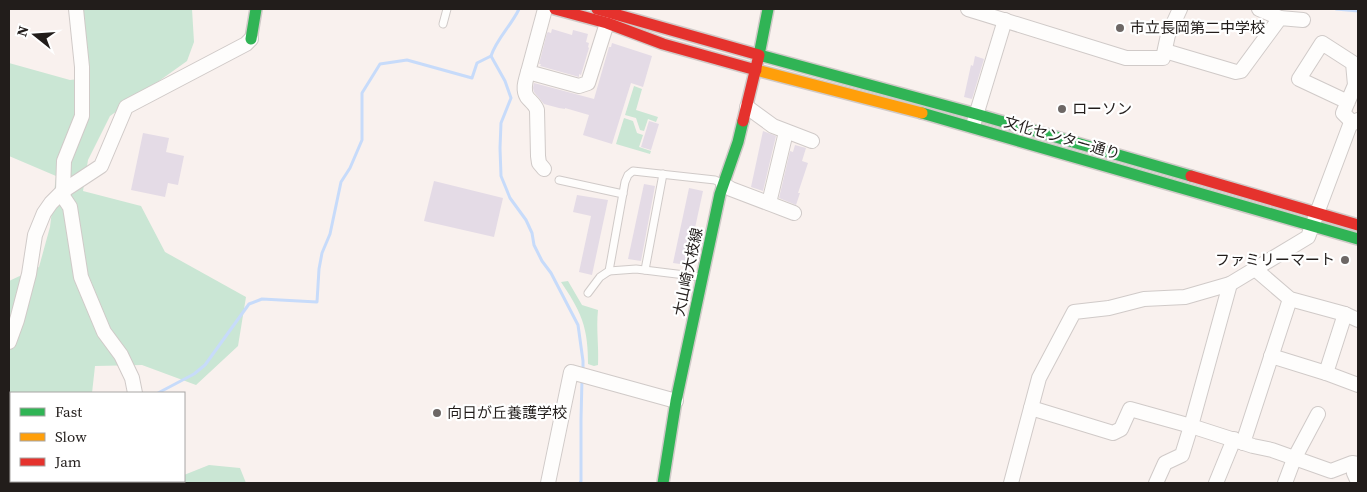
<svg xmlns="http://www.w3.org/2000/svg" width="1367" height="492" viewBox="0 0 1367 492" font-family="'Source Serif 4','Noto Sans JP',serif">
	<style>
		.green { fill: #cae6d4 }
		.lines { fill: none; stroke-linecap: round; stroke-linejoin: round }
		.stream { stroke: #c7dbfa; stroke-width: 3 }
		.building { fill: #e4dbe6 }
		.lane-casing { stroke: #d0cac8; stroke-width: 9 }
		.street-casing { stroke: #d0cac8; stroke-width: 16 }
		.fast-casing { stroke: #d0cac8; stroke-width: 14 }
		.slow-casing { stroke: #d0cac8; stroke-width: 14 }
		.jam-casing { stroke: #d0cac8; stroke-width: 14 }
		.lane { stroke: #fefdfc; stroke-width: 7 }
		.street { stroke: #fefdfc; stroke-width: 14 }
		.fast { stroke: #30b455; stroke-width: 11 }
		.slow { stroke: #ff9f0a; stroke-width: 11 }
		.jam { stroke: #e5322d; stroke-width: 11 }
		.poi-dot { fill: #6d6765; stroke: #fff; stroke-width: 2 }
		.labels { text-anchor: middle; stroke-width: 4.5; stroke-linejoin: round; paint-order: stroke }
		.poi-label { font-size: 15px; fill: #221d1b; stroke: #fff; text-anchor: start }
		.street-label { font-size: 15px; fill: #221d1b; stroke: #fff }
	</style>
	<rect width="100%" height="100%" fill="#f9f1ee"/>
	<g class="green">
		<polygon points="82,9 192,9 194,42 187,61 110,116 88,160 83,191 141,206 165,252 246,297 238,346 196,385 142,365 95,366 92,393 11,393 11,481 35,481 31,483 9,483 9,281 39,267 50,227 56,176 9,156 9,63 70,80 88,78"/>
		<polygon points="634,86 642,89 636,110 658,117 656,122 648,119 644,131 640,130 636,118 625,115"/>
		<polygon points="624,118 633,121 637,133 643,135 639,147 651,151 650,154 616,144"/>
		<path d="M 568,281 L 582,305 L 598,310 C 596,329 599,346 598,365 L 594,366 L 588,364 C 588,349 587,334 582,320 C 577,306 569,294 561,282 Z"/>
		<polygon points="209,465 240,468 246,483 163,483 169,481 184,481 184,475"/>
	</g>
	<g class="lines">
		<g class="stream">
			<path d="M 519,9 C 511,26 497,38 491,56 L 505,81 L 511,98 L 501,123 L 500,148 L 501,176 L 510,198 L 526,220 L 532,233 L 534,245 L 542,261 L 551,273 L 578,325 L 583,361 L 583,370"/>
			<polyline points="1336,9 1358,11"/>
			<polyline points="158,393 194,374 205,365 249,304 262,299 317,302 319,269 322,253 330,234 341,182 350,168 362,140 362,93 380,64 407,60 472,78 477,63 491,56"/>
			<polyline points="580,483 581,481 581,419 582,379"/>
		</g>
	</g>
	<g class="building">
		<polygon points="552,29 572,35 573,30 588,34 586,42 589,43 588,47 589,48 581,75 579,74 579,77 540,66 541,64 539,64 547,33 548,32 551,33"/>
		<polygon points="612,43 652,56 643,87 631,83 612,144 583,135 589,115 565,108 565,109 559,108 544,104 534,92 533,88 534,83 594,99 609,47 611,47"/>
		<polygon points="975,56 984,59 972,99 964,97 971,65 973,66"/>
		<polygon points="649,121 659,124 651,150 641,147"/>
		<polygon points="763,131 776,136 763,191 751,187"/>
		<polygon points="143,133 169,138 166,152 184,156 178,185 168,183 165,197 131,190"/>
		<polygon points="795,145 806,148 802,161 808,163 798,193 800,193 796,205 779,198 790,151 793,152"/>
		<polygon points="434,181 503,198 494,237 424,221"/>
		<polygon points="644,184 655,186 641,261 628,259"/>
		<polygon points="689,188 703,191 687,265 673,263"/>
		<polygon points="577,195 608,200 592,275 579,272 591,216 573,212"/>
	</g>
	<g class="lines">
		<g class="lane-casing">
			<g id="lane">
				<polyline points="443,24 447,9"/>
				<polyline points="559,180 623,194"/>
				<polyline points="645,270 663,174"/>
				<polyline points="609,271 636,269 701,277"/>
				<polyline points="588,293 600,277 609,271 625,182 628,175 633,171 715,180 721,183"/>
			</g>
		</g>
		<g class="street-casing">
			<g id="street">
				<polyline points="76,9 82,67 82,116 64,161 63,191 64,198 70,207 81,277 104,332 121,355 132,378 135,393"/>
				<polyline points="545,9 528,72 579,86 588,83 607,23"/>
				<polyline points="968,9 1126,58 1163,58 1168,35 1180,9"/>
				<polyline points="1259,9 1280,18"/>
				<polyline points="1165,51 1236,72 1241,71 1280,18 1303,20"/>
				<path d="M 528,72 C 526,80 522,89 527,97 C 530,101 535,104 537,110 L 538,156 L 539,163 L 544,169"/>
				<polyline points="1348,102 1299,79 1322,43 1353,63 1355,85 1343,113 1353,123"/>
				<polyline points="747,107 773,126 812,141"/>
				<polyline points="974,122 1005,20"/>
				<polyline points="723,184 731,189 794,213"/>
				<polyline points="769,203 786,132"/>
				<polyline points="1255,269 1290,299 1345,314 1358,320"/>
				<polyline points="9,342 17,320 29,274 35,235 44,213 51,203 63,191 101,166 126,107 246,44 251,39"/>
				<polyline points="1271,356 1326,373 1358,385"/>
				<polyline points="1326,373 1345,314"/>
				<polyline points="1031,408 1113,433 1121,429 1130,409 1191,426 1253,446 1272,450 1331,471 1352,463 1358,464"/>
				<polyline points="1243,443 1290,299"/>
				<polyline points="1358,465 1354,473 1358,482"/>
				<polyline points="128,483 128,481"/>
				<polyline points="548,483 571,372 676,401"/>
				<polyline points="1011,483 1039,378 1074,312 1109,308 1144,299 1185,297 1230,284 1308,237 1350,125 1358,120"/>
				<polyline points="1156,483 1165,463 1182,455 1191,426 1230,284"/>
				<polyline points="1216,483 1234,439"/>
				<polyline points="1285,483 1294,459 1318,414"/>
			</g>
		</g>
		<g class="fast-casing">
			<g id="fast">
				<polyline points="768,9 759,55 976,114 1191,176"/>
				<polyline points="251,39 256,9"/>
				<polyline points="922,113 1358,239"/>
				<polyline points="663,483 676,401 720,194 738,142 743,121"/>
			</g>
		</g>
		<g class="slow-casing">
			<polyline id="slow" points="756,70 922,113"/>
		</g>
		<g class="jam-casing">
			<g id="jam">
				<polyline points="555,9 607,23 663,44 756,70"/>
				<polyline points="597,9 759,55 743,121"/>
				<polyline points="1191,176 1358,225"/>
			</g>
		</g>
		<use href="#lane" class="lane"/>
		<use href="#street" class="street"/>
		<use href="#fast" class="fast"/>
		<use href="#slow" class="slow"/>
		<use href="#jam" class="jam"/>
	</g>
	<g class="poi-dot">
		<circle cx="1120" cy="28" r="5"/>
		<circle cx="1062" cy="109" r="5"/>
		<circle cx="1345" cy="260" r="5"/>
		<circle cx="437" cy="413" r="5"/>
	</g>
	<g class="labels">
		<g class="poi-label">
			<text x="1130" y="33">市立長岡第二中学校</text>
			<text x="1072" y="114">ローソン</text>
			<text x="1335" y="265" text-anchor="end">ファミリーマート</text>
			<text x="447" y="418">向日が丘養護学校</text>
		</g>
		<g class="street-label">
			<text transform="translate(1062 138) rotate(16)" y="5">文化センター通り</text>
			<text transform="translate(688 272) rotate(-78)" y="5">大山崎大枝線</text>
		</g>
	</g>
	<rect width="1367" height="492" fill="none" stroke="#221d1b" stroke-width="20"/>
	<rect x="10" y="392" width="175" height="90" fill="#ffffff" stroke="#a7a5a4"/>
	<rect x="20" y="408" width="25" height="8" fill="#30b455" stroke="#a7a5a4"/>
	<text x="55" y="417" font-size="15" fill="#221d1b">Fast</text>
	<rect x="20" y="433" width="25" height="8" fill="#ff9f0a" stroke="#a7a5a4"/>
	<text x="55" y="442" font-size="15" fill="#221d1b">Slow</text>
	<rect x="20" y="458" width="25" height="8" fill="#e5322d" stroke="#a7a5a4"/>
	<text x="55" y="467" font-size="15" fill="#221d1b">Jam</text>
	<g transform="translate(35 35) rotate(287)" stroke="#ffffff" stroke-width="4" paint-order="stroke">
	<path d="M0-4L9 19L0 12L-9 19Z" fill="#221d1b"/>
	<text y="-8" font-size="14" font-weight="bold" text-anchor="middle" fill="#221d1b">N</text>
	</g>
</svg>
